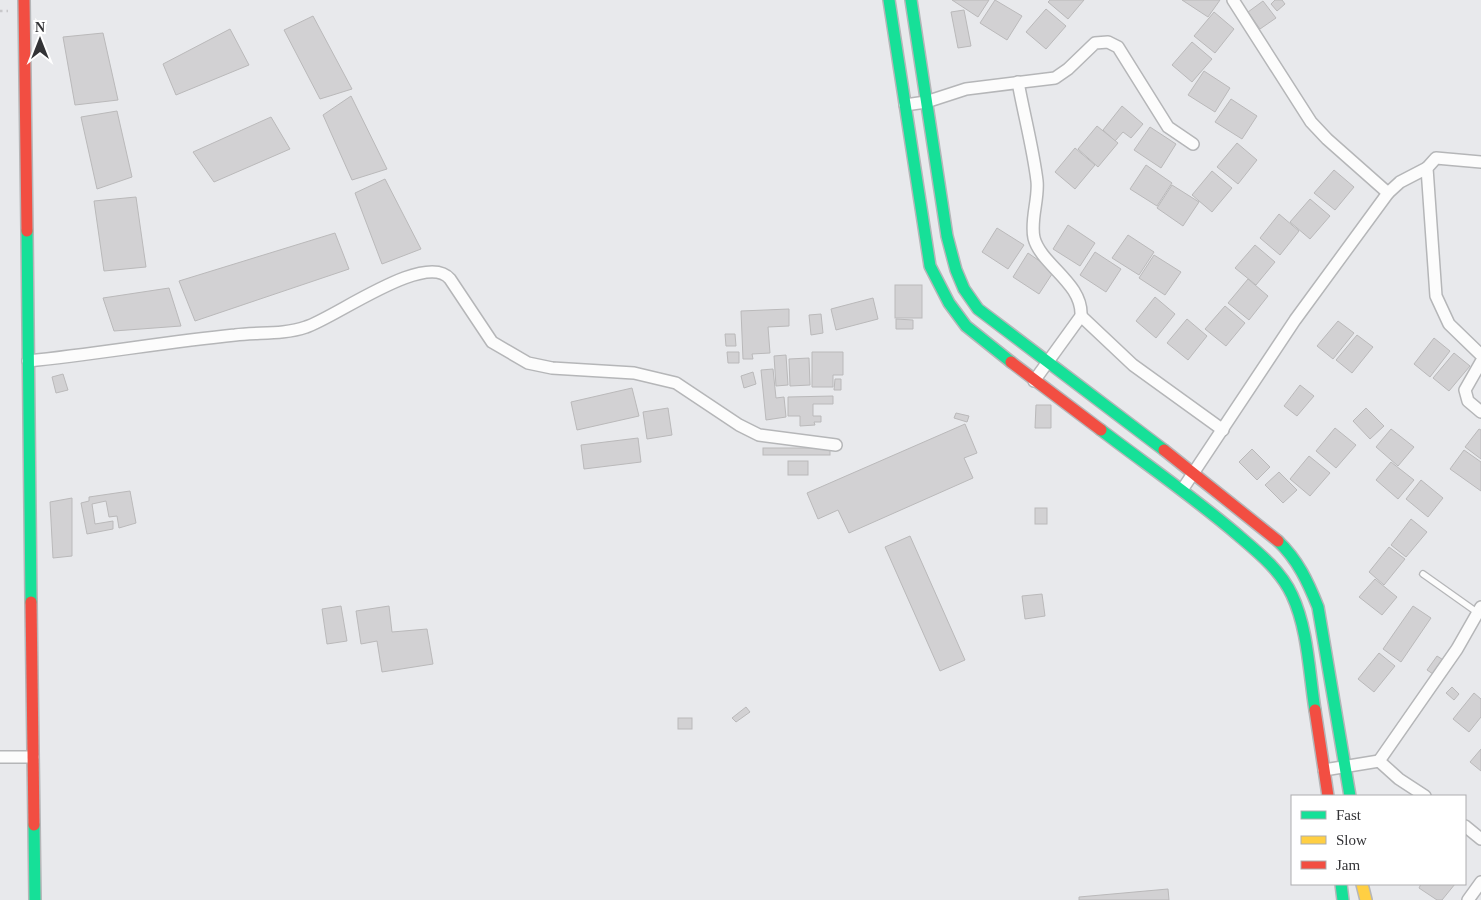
<svg xmlns="http://www.w3.org/2000/svg" width="1481" height="900" viewBox="0 0 1481 900" font-family="'Times New Roman',serif">
	<style>
		.building { fill: #d2d1d3; stroke: #bab9ba }
		.lines { fill: none; stroke-linecap: round; stroke-linejoin: round }
		.lane-casing { stroke: #b5b6b8; stroke-width: 8 }
		.street-casing { stroke: #b5b6b8; stroke-width: 14 }
		.fast-casing { stroke: #b5b6b8; stroke-width: 14 }
		.slow-casing { stroke: #b5b6b8; stroke-width: 14 }
		.jam-casing { stroke: #b5b6b8; stroke-width: 14 }
		.path { stroke: #c8c8ca; stroke-width: 2.5; stroke-dasharray: 2.5 4; stroke-linecap: butt }
		.lane { stroke: #fcfcfc; stroke-width: 5.5 }
		.street { stroke: #fcfcfc; stroke-width: 11 }
		.fast { stroke: #16e098; stroke-width: 11 }
		.slow { stroke: #ffcf43; stroke-width: 11 }
		.jam { stroke: #f24e42; stroke-width: 11 }
	</style>
	<rect width="100%" height="100%" fill="#e8e9ec"/>
	<g class="building">
		<polygon points="952,0 989,0 978,17"/>
		<polygon points="995,0 1022,16 1007,40 980,23"/>
		<polygon points="1050,0 1084,0 1068,19 1048,2"/>
		<polygon points="1182,0 1220,0 1208,17"/>
		<polygon points="1275,0 1282,0 1285,4 1277,11 1271,4"/>
		<polygon points="1263,1 1276,18 1260,29 1248,12"/>
		<polygon points="1046,9 1066,26 1046,49 1026,32"/>
		<polygon points="964,10 971,46 958,48 951,12"/>
		<polygon points="1214,12 1234,29 1215,53 1194,36"/>
		<polygon points="313,16 352,89 320,99 284,30"/>
		<polygon points="230,29 249,65 176,95 163,64"/>
		<polygon points="103,33 118,100 75,105 63,37"/>
		<polygon points="1192,42 1212,59 1192,82 1172,65"/>
		<polygon points="1204,71 1230,88 1215,112 1188,95"/>
		<polygon points="351,96 387,169 352,180 323,115"/>
		<polygon points="1231,99 1257,116 1242,139 1215,122"/>
		<polygon points="1122,106 1143,124 1131,138 1123,132 1115,141 1103,130"/>
		<polygon points="117,111 132,177 97,189 81,117"/>
		<polygon points="271,117 290,149 214,182 193,152"/>
		<polygon points="1097,126 1118,143 1098,167 1078,149"/>
		<polygon points="1150,127 1176,144 1161,168 1134,150"/>
		<polygon points="1237,143 1257,160 1238,184 1217,167"/>
		<polygon points="1075,148 1095,165 1075,189 1055,172"/>
		<polygon points="1146,165 1172,183 1157,206 1130,189"/>
		<polygon points="1334,170 1354,187 1335,210 1314,193"/>
		<polygon points="1212,171 1232,188 1212,212 1192,195"/>
		<polygon points="385,179 421,249 382,264 355,193"/>
		<polygon points="1172,185 1199,202 1183,226 1157,208"/>
		<polygon points="136,197 146,267 104,271 94,201"/>
		<polygon points="1310,199 1330,216 1310,239 1290,222"/>
		<polygon points="1279,214 1299,231 1280,255 1260,238"/>
		<polygon points="1068,225 1095,243 1080,266 1053,249"/>
		<polygon points="997,228 1024,245 1008,269 982,252"/>
		<polygon points="335,233 349,269 195,321 179,281"/>
		<polygon points="1128,235 1154,252 1139,275 1112,258"/>
		<polygon points="1255,245 1275,262 1256,285 1235,268"/>
		<polygon points="1095,252 1121,269 1106,292 1080,275"/>
		<polygon points="1028,253 1054,271 1039,294 1013,277"/>
		<polygon points="1154,255 1181,272 1165,295 1139,278"/>
		<polygon points="1248,279 1268,296 1249,320 1228,303"/>
		<rect x="895" y="285" width="27" height="33"/>
		<polygon points="169,288 181,326 114,331 103,298"/>
		<polygon points="1155,297 1175,314 1156,338 1136,321"/>
		<polygon points="873,298 878,319 836,330 831,309"/>
		<polygon points="1225,306 1245,323 1226,346 1205,329"/>
		<polygon points="789,309 789,326 768,327 770,353 752,354 753,359 743,359 741,311"/>
		<polygon points="821,314 823,333 811,335 809,315"/>
		<polygon points="896,319 913,320 913,329 896,329"/>
		<polygon points="1187,319 1207,336 1188,360 1167,343"/>
		<polygon points="1338,321 1354,333 1333,359 1317,346"/>
		<polygon points="725,334 735,334 736,346 726,346"/>
		<polygon points="1357,335 1373,347 1352,373 1336,360"/>
		<polygon points="1434,338 1450,351 1430,377 1414,364"/>
		<polygon points="727,352 739,352 739,363 728,363"/>
		<polygon points="812,352 843,352 843,375 833,375 833,387 812,387"/>
		<polygon points="1454,353 1470,366 1449,391 1433,378"/>
		<polygon points="786,355 788,385 776,386 774,356"/>
		<polygon points="809,358 810,385 790,386 789,359"/>
		<polygon points="773,369 776,398 784,397 786,417 766,420 761,370"/>
		<polygon points="753,372 756,384 744,388 741,376"/>
		<polygon points="63,374 68,390 56,393 52,377"/>
		<polygon points="835,379 841,379 841,390 834,390"/>
		<polygon points="1300,385 1314,396 1297,416 1284,406"/>
		<polygon points="632,388 639,416 577,430 571,402"/>
		<polygon points="833,396 833,404 813,404 813,416 821,416 821,422 814,422 815,425 800,426 800,416 788,416 788,397"/>
		<polygon points="1036,405 1051,405 1051,428 1035,428"/>
		<polygon points="668,408 672,435 647,439 643,412"/>
		<polygon points="1366,408 1384,426 1370,439 1353,421"/>
		<polygon points="956,413 969,416 967,422 954,418"/>
		<polygon points="965,424 977,453 964,458 973,478 849,533 838,510 818,519 807,493"/>
		<polygon points="1335,428 1356,445 1336,468 1316,451"/>
		<polygon points="1391,429 1414,447 1398,466 1376,447"/>
		<polygon points="1479,429 1481,430 1481,459 1465,447"/>
		<polygon points="638,438 641,462 584,469 581,445"/>
		<rect x="763" y="448" width="67" height="7"/>
		<polygon points="1252,449 1270,467 1257,480 1239,462"/>
		<polygon points="1464,450 1481,462 1481,491 1450,469"/>
		<polygon points="1309,456 1330,473 1310,496 1290,479"/>
		<rect x="788" y="461" width="20" height="14"/>
		<polygon points="1391,462 1414,480 1398,499 1376,480"/>
		<polygon points="1279,472 1297,490 1283,503 1265,485"/>
		<polygon points="1421,480 1443,498 1428,517 1406,499"/>
		<polygon points="130,491 136,523 119,528 117,516 109,517 106,501 92,504 95,524 113,521 113,529 87,534 81,503 89,501 89,497"/>
		<polygon points="72,498 72,556 53,558 50,502"/>
		<rect x="1035" y="508" width="12" height="16"/>
		<polygon points="1411,519 1427,532 1406,557 1391,545"/>
		<polygon points="910,536 965,660 940,671 885,547"/>
		<polygon points="1389,547 1405,559 1384,585 1369,572"/>
		<polygon points="1375,579 1397,597 1382,615 1359,597"/>
		<polygon points="1042,594 1045,616 1025,619 1022,596"/>
		<polygon points="341,606 347,641 327,644 322,609"/>
		<polygon points="389,606 392,632 427,629 433,664 382,672 377,641 361,644 356,611"/>
		<polygon points="1413,606 1431,618 1401,662 1383,649"/>
		<polygon points="1379,653 1395,666 1374,692 1358,679"/>
		<polygon points="1437,656 1445,661 1436,676 1427,670"/>
		<polygon points="1452,687 1459,694 1454,700 1446,693"/>
		<polygon points="1474,693 1481,699 1481,717 1469,732 1453,719"/>
		<polygon points="746,707 750,712 736,722 732,718"/>
		<rect x="678" y="718" width="14" height="11"/>
		<polygon points="1481,749 1481,771 1470,762"/>
		<polygon points="1421,884 1455,884 1442,900 1437,900 1419,888"/>
		<polygon points="1168,889 1169,900 1079,900 1079,897"/>
	</g>
	<g class="lines">
		<g class="lane-casing">
			<polyline id="lane" points="1423,574 1478,613"/>
		</g>
		<g class="street-casing">
			<g id="street">
				<polyline points="1233,0 1311,122 1327,139 1388,193"/>
				<path d="M 1018,82 C 1024,115 1033,148 1037,181 C 1039,199 1030,220 1034,238 C 1041,265 1083,283 1081,316 L 1034,381"/>
				<polyline points="905,105 926,102 966,89 1055,78 1068,69 1095,43 1108,42 1118,47 1168,127 1193,144"/>
				<polyline points="1481,162 1436,158 1427,168 1436,296 1449,324 1481,355"/>
				<polyline points="1081,316 1133,365 1223,430"/>
				<path d="M 28,361 C 97,354 165,342 235,335 C 258,332 283,335 306,327 C 335,318 426,250 450,279 L 492,342 L 528,363 L 552,368 L 634,373 L 676,383 L 739,425 L 759,435 L 836,445"/>
				<polyline points="1481,362 1465,390 1468,401 1481,412"/>
				<polyline points="1182,490 1295,320 1388,193 1400,182 1427,168"/>
				<polyline points="0,757 33,757"/>
				<polyline points="1379,761 1457,649 1481,607"/>
				<polyline points="1324,770 1379,761 1399,779 1425,796"/>
				<polyline points="1465,826 1481,839"/>
				<polyline points="1468,900 1481,882"/>
			</g>
		</g>
		<g class="fast-casing">
			<g id="fast">
				<polyline points="889,0 930,266 949,303 966,326 1011,362"/>
				<polyline points="911,0 947,236 956,270 964,289 978,309 1164,450"/>
				<polyline points="27,231 31,602"/>
				<path d="M 1101,430 C 1147,465 1195,498 1239,536 C 1259,553 1281,571 1292,595 C 1308,629 1309,672 1315,710"/>
				<path d="M 1278,541 C 1298,560 1308,582 1318,607 L 1350,796"/>
				<polyline points="34,825 35,900"/>
				<polyline points="1341,884 1343,900"/>
			</g>
		</g>
		<g class="slow-casing">
			<polyline id="slow" points="1362,884 1366,900"/>
		</g>
		<g class="jam-casing">
			<g id="jam">
				<polyline points="24,0 27,231"/>
				<polyline points="1011,362 1101,430"/>
				<polyline points="1164,450 1278,541"/>
				<polyline points="31,602 34,825"/>
				<polyline points="1315,710 1328,796"/>
			</g>
		</g>
		<polyline class="path" points="0,11 8,11"/>
		<use href="#lane" class="lane"/>
		<use href="#street" class="street"/>
		<use href="#fast" class="fast"/>
		<use href="#slow" class="slow"/>
		<use href="#jam" class="jam"/>
	</g>
	<rect x="1291" y="795" width="175" height="90" fill="#ffffff" stroke="#adadaf"/>
	<rect x="1301" y="811" width="25" height="8" fill="#16e098" stroke="#adadaf"/>
	<text x="1336" y="820" font-size="15" fill="#333336">Fast</text>
	<rect x="1301" y="836" width="25" height="8" fill="#ffcf43" stroke="#adadaf"/>
	<text x="1336" y="845" font-size="15" fill="#333336">Slow</text>
	<rect x="1301" y="861" width="25" height="8" fill="#f24e42" stroke="#adadaf"/>
	<text x="1336" y="870" font-size="15" fill="#333336">Jam</text>
	<g transform="translate(40 40)" stroke="#ffffff" stroke-width="4" paint-order="stroke">
	<path d="M0-4L9 19L0 12L-9 19Z" fill="#333336"/>
	<text y="-8" font-size="14" font-weight="bold" text-anchor="middle" fill="#333336">N</text>
	</g>
</svg>
